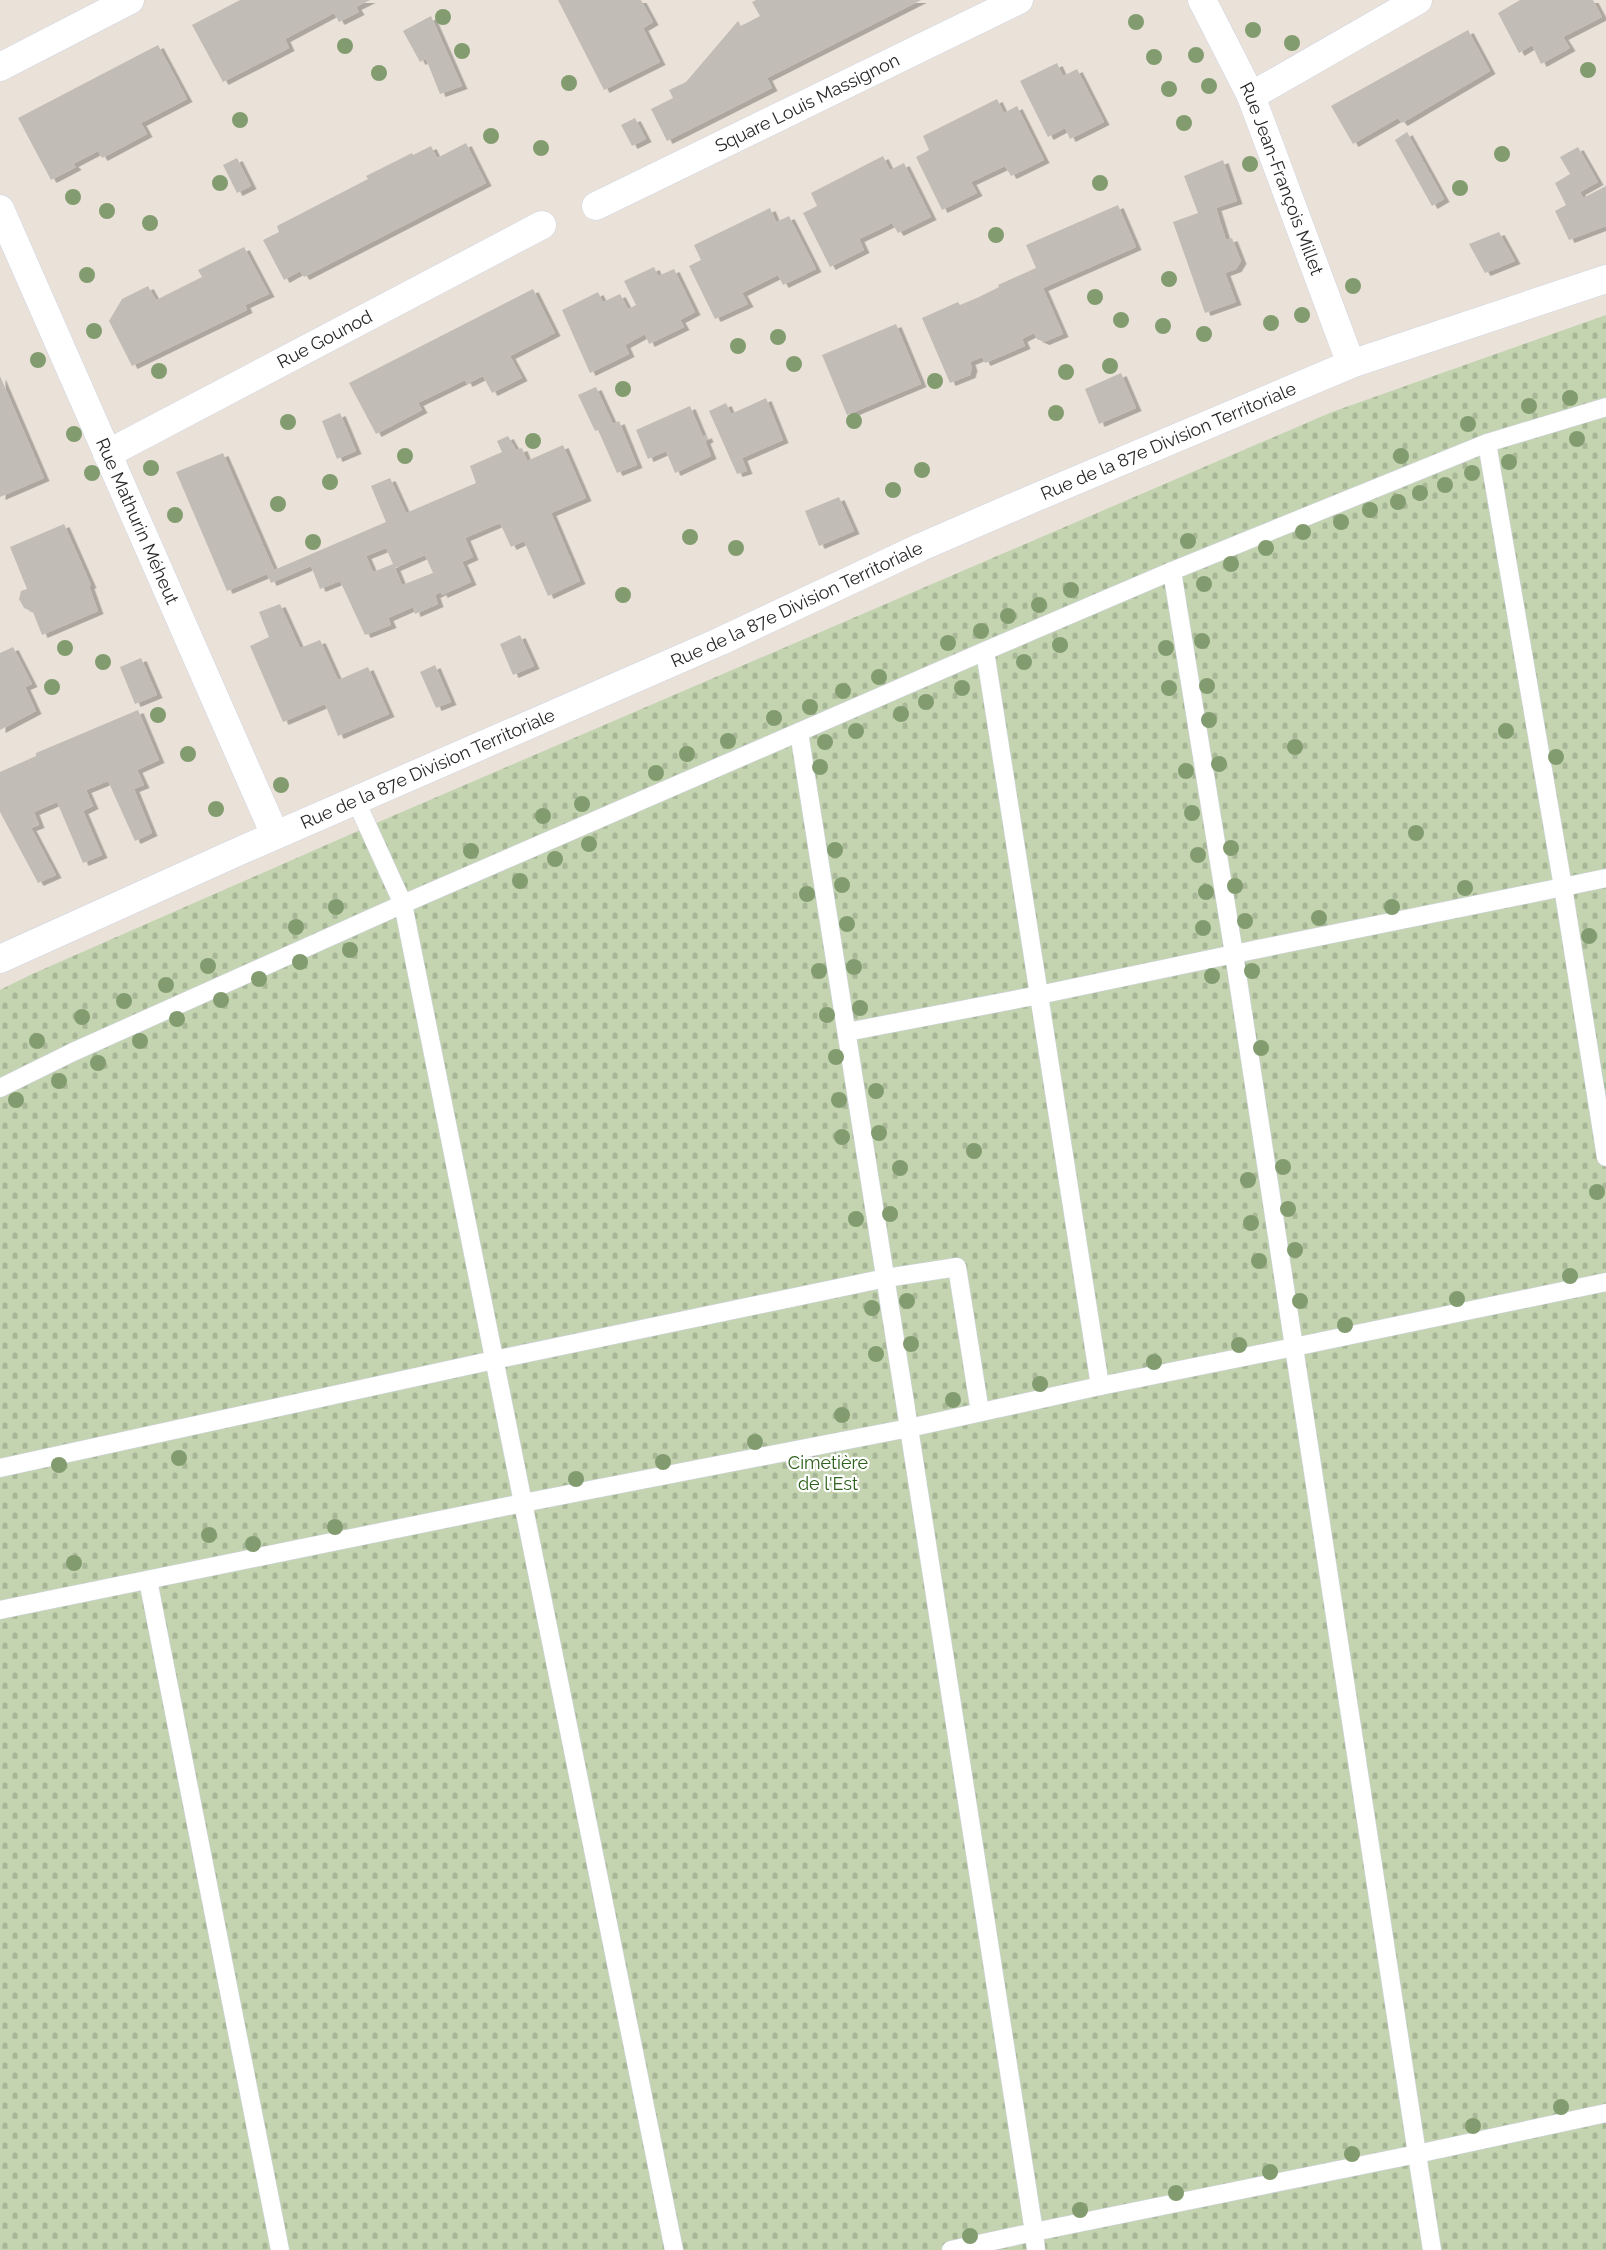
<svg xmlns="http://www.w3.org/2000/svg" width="1606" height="2250" viewBox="0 0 1606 2250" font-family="Raleway,sans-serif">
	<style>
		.cemetery { fill: url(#cemetery-stones) }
		.building { fill: #c2bcb6; fill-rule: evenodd; filter: url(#shadow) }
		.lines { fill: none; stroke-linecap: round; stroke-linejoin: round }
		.service-casing { stroke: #cfd3e1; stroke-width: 19 }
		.minor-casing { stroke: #cfd3e1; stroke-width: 29 }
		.service { stroke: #fff; stroke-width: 18 }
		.minor { stroke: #fff; stroke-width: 28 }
		.tree { fill: #829c70 }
		.labels { text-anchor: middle; stroke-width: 4.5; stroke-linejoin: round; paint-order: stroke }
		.street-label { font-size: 18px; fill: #282828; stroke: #fff }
		.park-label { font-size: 18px; fill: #2d621b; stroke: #fff }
	</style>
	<defs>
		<pattern id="cemetery-stones" width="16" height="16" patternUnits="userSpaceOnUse" patternTransform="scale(1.25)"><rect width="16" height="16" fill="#c4d4b1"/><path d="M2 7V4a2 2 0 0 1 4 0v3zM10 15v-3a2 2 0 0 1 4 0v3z" fill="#a8b698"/></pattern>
		<filter id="shadow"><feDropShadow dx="5.5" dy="3" stdDeviation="0" flood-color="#0004"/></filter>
	</defs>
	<rect width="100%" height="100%" fill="#eae2d9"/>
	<polygon class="cemetery" points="1606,315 1606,2250 0,2250 0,990 30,975 367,827 1332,412"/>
	<g class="building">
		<polygon points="240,0 370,0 356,7 359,12 339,22 334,13 285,39 289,48 223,82 192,25"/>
		<polygon points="558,0 641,0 653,22 643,28 660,62 604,90"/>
		<polygon points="756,0 921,0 767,78 772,88 667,141 651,109 673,98 669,90 686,82 738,21 741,26 760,16 752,2"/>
		<polygon points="1520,0 1593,0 1602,17 1563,37 1570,48 1541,64 1532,45 1519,53 1498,13"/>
		<polygon points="431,16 462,86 440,94 426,59 420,62 403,31"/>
		<polygon points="1468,30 1490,71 1402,123 1398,118 1353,144 1331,106"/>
		<polygon points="158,45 187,99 141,123 147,134 102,158 98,151 73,164 76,167 51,180 18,118"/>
		<polygon points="1057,63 1063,76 1077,69 1104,122 1070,139 1065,128 1048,137 1020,81"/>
		<polygon points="997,99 1004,113 1017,106 1044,160 1011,176 1005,166 971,182 977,193 942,210 916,157 929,150 923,136"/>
		<polygon points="635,118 646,139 632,146 621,125"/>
		<polygon points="1407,132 1444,199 1432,206 1395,140"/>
		<polygon points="466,143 486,183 304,277 300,271 284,280 263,240 279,232 277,226 368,179 366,176 412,153 413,155 431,146 437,158"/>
		<polygon points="1578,147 1598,182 1580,192 1583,198 1606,186 1606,226 1569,240 1555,211 1566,205 1555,183 1570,174 1560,157"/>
		<polygon points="883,156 890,170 904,163 931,217 898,233 892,223 876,231 859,239 864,250 830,267 803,213 817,206 811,193"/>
		<polygon points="237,158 251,186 237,193 223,165"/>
		<polygon points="1223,160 1237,201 1216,208 1226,240 1232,238 1241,261 1236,269 1225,273 1236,302 1205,313 1173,222 1198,213 1184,176"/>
		<polygon points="1118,205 1136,247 1043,288 1063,334 1044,342 1037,339 1034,333 1022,339 1025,346 985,363 982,357 970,362 972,368 970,375 950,383 922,318 958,302 960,305 979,297 999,287 998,285 1036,268 1026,245"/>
		<polygon points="770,208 776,222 789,216 816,269 783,285 778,275 742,293 748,304 715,319 689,266 701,260 694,245"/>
		<polygon points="1499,232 1515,261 1485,273 1469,244"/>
		<polygon points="244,247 269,294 245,305 247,310 132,366 109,321 122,299 148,286 156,300 202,277 198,270"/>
		<polygon points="654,267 658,276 674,269 695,312 680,320 684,327 649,344 645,334 625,345 629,354 590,373 562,310 598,292 603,302 620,294 628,309 636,305 624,281"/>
		<polygon points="533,289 555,333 510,356 522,378 492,393 483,376 467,384 465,380 418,403 422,410 376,434 349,383"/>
		<polygon points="896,324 921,384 847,415 822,355"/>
		<polygon points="1121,373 1136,408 1099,424 1085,389"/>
		<polygon points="0,376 44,478 0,497"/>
		<polygon points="596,387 613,424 619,421 637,465 617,473 598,430 595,431 578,395"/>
		<polygon points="766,398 783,440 742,458 747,471 737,474 709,411 726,403 731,414"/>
		<polygon points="690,406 703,437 706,435 708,439 705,441 711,456 675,473 666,451 648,459 636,430"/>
		<polygon points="340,413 356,451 337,459 322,421"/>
		<path d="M 508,436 L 516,450 L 522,448 L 527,461 L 563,445 L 586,498 L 551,513 L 580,581 L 548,596 L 524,541 L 511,547 L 500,523 L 465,538 L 473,557 L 462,562 L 471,582 L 442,595 L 441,592 L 435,595 L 438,604 L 415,614 L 413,607 L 388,618 L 391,625 L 365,635 L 340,581 L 320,589 L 311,566 L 271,583 L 267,574 L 227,591 L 176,472 L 223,453 L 274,570 L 386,522 L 371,486 L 390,478 L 406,513 L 476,483 L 470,466 L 502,452 L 497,441 ZM 386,548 L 393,564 L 373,572 L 366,556 ZM 425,555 L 433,573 L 402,585 L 395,568 Z"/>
		<polygon points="839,497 854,531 819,546 805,511"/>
		<polygon points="64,524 91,585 89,586 98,611 42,635 33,612 24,608 19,599 21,591 27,589 10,547"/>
		<polygon points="280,604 300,648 320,640 338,680 368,667 389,714 338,736 325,704 283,722 250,646 269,637 259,612"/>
		<polygon points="520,635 534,666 513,675 500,644"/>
		<polygon points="13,647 32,684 25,687 36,711 0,730 0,653"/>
		<polygon points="141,658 157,695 135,704 120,667"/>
		<polygon points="435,665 451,702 436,708 420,672"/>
		<polygon points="138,710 159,760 137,770 144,785 134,789 152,833 135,841 108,781 86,790 93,806 83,811 102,855 83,863 57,802 34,812 39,825 31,828 56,875 38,883 0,812 0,772 36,756 36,753"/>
	</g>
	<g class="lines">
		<g class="service-casing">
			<g id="service">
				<polyline points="1487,443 1606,407"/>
				<polyline points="1172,571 1487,443 1563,887 1606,878"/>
				<polyline points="985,651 1172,571 1234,954 1563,887 1606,1157"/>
				<polygon points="799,732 909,1428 523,1503 403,904"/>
				<polyline points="799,732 985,651 1039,995 1234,954 1294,1347 1100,1386"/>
				<polyline points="847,1032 1039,995 1100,1386 909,1428 1034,2232 951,2250"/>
				<polyline points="0,1088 73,1052 403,904 356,801"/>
				<polyline points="1606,1282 1294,1347 1417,2154 1606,2113"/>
				<polyline points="0,1468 494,1360 886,1278 957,1267 980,1412"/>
				<polyline points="148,1580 280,2250"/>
				<polyline points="0,1610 523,1503 674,2250"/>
				<polyline points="1036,2250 1034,2232 1417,2154 1432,2250"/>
			</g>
		</g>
		<g class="minor-casing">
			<g id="minor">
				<path id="s1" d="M 1202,0 L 1251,96 L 1351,364"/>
				<polyline points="0,67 130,0"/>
				<polyline points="1251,96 1418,0"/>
				<path id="s2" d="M 596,206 L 1019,0"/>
				<path id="s3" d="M 0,209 L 275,835"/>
				<path id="s4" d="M 107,454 L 542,225"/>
				<path id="s5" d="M 0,959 L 235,853 L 721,641 L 921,547 L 1032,499 L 1351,364 L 1606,279"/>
			</g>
		</g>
		<use href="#service" class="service"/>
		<use href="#minor" class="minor"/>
	</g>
	<g class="tree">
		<circle cx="443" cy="17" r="8"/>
		<circle cx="1136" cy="22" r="8"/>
		<circle cx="1253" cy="30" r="8"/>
		<circle cx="1292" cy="43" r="8"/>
		<circle cx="345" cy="46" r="8"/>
		<circle cx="462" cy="51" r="8"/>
		<circle cx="1196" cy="55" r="8"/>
		<circle cx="1154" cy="57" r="8"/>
		<circle cx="1588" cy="70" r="8"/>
		<circle cx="379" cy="73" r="8"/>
		<circle cx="569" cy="83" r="8"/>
		<circle cx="1209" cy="86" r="8"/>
		<circle cx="1169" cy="89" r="8"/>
		<circle cx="240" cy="120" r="8"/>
		<circle cx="1184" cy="123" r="8"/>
		<circle cx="491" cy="136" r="8"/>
		<circle cx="541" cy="148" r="8"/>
		<circle cx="1502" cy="154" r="8"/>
		<circle cx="1250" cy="164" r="8"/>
		<circle cx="220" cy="183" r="8"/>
		<circle cx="1100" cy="183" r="8"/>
		<circle cx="1460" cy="188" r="8"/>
		<circle cx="73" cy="197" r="8"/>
		<circle cx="107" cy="211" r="8"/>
		<circle cx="150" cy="223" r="8"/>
		<circle cx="996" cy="235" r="8"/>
		<circle cx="87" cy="275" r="8"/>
		<circle cx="1169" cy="279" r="8"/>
		<circle cx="1353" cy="286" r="8"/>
		<circle cx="1095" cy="297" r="8"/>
		<circle cx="1302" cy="315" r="8"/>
		<circle cx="1121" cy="320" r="8"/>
		<circle cx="1271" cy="323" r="8"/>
		<circle cx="1163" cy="326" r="8"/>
		<circle cx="94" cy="331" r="8"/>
		<circle cx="1204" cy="334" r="8"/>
		<circle cx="778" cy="337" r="8"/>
		<circle cx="738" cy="346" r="8"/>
		<circle cx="38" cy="360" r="8"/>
		<circle cx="794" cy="364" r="8"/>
		<circle cx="1110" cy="366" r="8"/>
		<circle cx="159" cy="371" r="8"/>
		<circle cx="1066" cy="372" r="8"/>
		<circle cx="935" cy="381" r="8"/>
		<circle cx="623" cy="389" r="8"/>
		<circle cx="1570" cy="398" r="8"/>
		<circle cx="1529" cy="406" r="8"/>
		<circle cx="1056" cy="413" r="8"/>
		<circle cx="854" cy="421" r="8"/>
		<circle cx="288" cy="422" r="8"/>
		<circle cx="1468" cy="424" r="8"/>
		<circle cx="74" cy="434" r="8"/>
		<circle cx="1577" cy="439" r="8"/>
		<circle cx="533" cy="441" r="8"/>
		<circle cx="405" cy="456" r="8"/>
		<circle cx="1401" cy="456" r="8"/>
		<circle cx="1509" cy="462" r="8"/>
		<circle cx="151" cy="468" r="8"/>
		<circle cx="922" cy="470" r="8"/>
		<circle cx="92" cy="473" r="8"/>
		<circle cx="1472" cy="473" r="8"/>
		<circle cx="330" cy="482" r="8"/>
		<circle cx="1445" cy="485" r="8"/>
		<circle cx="893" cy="490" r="8"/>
		<circle cx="1420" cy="493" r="8"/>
		<circle cx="1398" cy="502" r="8"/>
		<circle cx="278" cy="504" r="8"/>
		<circle cx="1370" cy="510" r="8"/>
		<circle cx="175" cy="515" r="8"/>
		<circle cx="1341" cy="522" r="8"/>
		<circle cx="1303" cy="532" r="8"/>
		<circle cx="690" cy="537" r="8"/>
		<circle cx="1188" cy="541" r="8"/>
		<circle cx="313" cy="542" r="8"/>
		<circle cx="736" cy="548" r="8"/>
		<circle cx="1266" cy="548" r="8"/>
		<circle cx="1231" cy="564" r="8"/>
		<circle cx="1204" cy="584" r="8"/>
		<circle cx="1071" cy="590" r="8"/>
		<circle cx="623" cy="595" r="8"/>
		<circle cx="1039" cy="605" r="8"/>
		<circle cx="1008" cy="616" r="8"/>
		<circle cx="981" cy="631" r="8"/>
		<circle cx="1202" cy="641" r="8"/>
		<circle cx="948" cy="643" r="8"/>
		<circle cx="1060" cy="645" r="8"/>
		<circle cx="65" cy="648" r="8"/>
		<circle cx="1166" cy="648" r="8"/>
		<circle cx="103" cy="662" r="8"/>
		<circle cx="1024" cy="662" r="8"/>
		<circle cx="879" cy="677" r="8"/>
		<circle cx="1207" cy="686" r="8"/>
		<circle cx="52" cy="687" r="8"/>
		<circle cx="962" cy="688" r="8"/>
		<circle cx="1169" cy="688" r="8"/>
		<circle cx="843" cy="691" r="8"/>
		<circle cx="926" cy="702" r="8"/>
		<circle cx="810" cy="707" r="8"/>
		<circle cx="901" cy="714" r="8"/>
		<circle cx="158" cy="715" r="8"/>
		<circle cx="774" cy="718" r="8"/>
		<circle cx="1209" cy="720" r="8"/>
		<circle cx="856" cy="731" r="8"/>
		<circle cx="1506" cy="731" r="8"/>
		<circle cx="728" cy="741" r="8"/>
		<circle cx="825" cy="742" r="8"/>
		<circle cx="1295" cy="747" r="8"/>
		<circle cx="188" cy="754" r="8"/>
		<circle cx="687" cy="754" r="8"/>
		<circle cx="1556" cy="757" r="8"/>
		<circle cx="1219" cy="764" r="8"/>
		<circle cx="820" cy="767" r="8"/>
		<circle cx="1186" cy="771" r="8"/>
		<circle cx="656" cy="773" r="8"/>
		<circle cx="281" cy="785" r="8"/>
		<circle cx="582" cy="804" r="8"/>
		<circle cx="216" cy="809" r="8"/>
		<circle cx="1192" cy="813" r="8"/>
		<circle cx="543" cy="816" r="8"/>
		<circle cx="1416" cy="833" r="8"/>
		<circle cx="589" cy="844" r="8"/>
		<circle cx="1231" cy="848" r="8"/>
		<circle cx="835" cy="850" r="8"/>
		<circle cx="471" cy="851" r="8"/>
		<circle cx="1198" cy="855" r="8"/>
		<circle cx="555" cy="859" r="8"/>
		<circle cx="520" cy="881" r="8"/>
		<circle cx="842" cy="885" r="8"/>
		<circle cx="1235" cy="886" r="8"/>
		<circle cx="1465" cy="888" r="8"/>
		<circle cx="1206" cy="892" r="8"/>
		<circle cx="807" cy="894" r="8"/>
		<circle cx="336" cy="907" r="8"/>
		<circle cx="1392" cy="907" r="8"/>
		<circle cx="1319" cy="918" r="8"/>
		<circle cx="1245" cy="921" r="8"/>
		<circle cx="847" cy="924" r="8"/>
		<circle cx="296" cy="927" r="8"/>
		<circle cx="1203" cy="928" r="8"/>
		<circle cx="1589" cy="936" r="8"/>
		<circle cx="350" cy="950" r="8"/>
		<circle cx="300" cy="962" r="8"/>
		<circle cx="208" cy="966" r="8"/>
		<circle cx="854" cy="967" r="8"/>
		<circle cx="819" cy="971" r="8"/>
		<circle cx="1252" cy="971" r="8"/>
		<circle cx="1212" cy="976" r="8"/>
		<circle cx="259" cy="979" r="8"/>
		<circle cx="166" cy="985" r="8"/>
		<circle cx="221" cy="1000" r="8"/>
		<circle cx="124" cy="1001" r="8"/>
		<circle cx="860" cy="1008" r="8"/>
		<circle cx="827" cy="1015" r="8"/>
		<circle cx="82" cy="1017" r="8"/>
		<circle cx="177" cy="1019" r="8"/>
		<circle cx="37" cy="1041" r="8"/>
		<circle cx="140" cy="1041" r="8"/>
		<circle cx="1261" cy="1048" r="8"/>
		<circle cx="836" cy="1057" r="8"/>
		<circle cx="98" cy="1063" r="8"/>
		<circle cx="59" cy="1081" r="8"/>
		<circle cx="876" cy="1091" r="8"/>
		<circle cx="16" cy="1100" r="8"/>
		<circle cx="839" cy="1100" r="8"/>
		<circle cx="879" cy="1133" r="8"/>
		<circle cx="842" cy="1137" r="8"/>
		<circle cx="974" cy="1151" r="8"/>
		<circle cx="1283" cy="1167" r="8"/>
		<circle cx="900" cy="1168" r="8"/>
		<circle cx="1248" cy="1180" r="8"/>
		<circle cx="1597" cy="1192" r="8"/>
		<circle cx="1288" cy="1209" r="8"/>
		<circle cx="890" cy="1214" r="8"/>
		<circle cx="856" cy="1219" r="8"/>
		<circle cx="1251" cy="1223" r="8"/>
		<circle cx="1295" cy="1250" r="8"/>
		<circle cx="1259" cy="1261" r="8"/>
		<circle cx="1570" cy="1276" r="8"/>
		<circle cx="1457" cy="1299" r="8"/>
		<circle cx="907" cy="1301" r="8"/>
		<circle cx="1300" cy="1301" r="8"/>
		<circle cx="872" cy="1308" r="8"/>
		<circle cx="1345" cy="1325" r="8"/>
		<circle cx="911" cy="1344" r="8"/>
		<circle cx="1239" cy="1345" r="8"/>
		<circle cx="876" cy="1354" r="8"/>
		<circle cx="1154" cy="1362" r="8"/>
		<circle cx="1040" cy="1384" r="8"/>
		<circle cx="953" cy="1400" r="8"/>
		<circle cx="842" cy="1415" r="8"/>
		<circle cx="755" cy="1442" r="8"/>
		<circle cx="179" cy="1458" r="8"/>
		<circle cx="663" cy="1462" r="8"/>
		<circle cx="59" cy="1465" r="8"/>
		<circle cx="576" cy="1479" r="8"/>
		<circle cx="335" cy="1527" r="8"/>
		<circle cx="209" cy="1535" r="8"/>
		<circle cx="253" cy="1544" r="8"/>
		<circle cx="74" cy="1563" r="8"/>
		<circle cx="1561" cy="2107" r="8"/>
		<circle cx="1473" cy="2126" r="8"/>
		<circle cx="1352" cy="2154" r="8"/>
		<circle cx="1270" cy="2172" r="8"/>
		<circle cx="1176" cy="2193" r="8"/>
		<circle cx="1080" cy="2210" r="8"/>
		<circle cx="970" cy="2236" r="8"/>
	</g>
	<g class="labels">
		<g class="street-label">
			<text dy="6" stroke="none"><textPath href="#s2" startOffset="235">Square Louis Massignon</textPath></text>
			<text dy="6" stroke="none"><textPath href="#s1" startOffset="196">Rue Jean-François Millet</textPath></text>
			<text dy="6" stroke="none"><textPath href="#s4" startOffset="246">Rue Gounod</textPath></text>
			<text dy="6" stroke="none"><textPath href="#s5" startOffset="1278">Rue de la 87e Division Territoriale</textPath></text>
			<text dy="6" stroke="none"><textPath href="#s3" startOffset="341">Rue Mathurin Méheut</textPath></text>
			<text dy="6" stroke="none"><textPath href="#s5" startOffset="872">Rue de la 87e Division Territoriale</textPath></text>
			<text dy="6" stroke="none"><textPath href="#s5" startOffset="468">Rue de la 87e Division Territoriale</textPath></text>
		</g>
		<g class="park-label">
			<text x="828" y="1469">Cimetière<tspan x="828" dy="21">de l'Est</tspan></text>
		</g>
	</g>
</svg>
